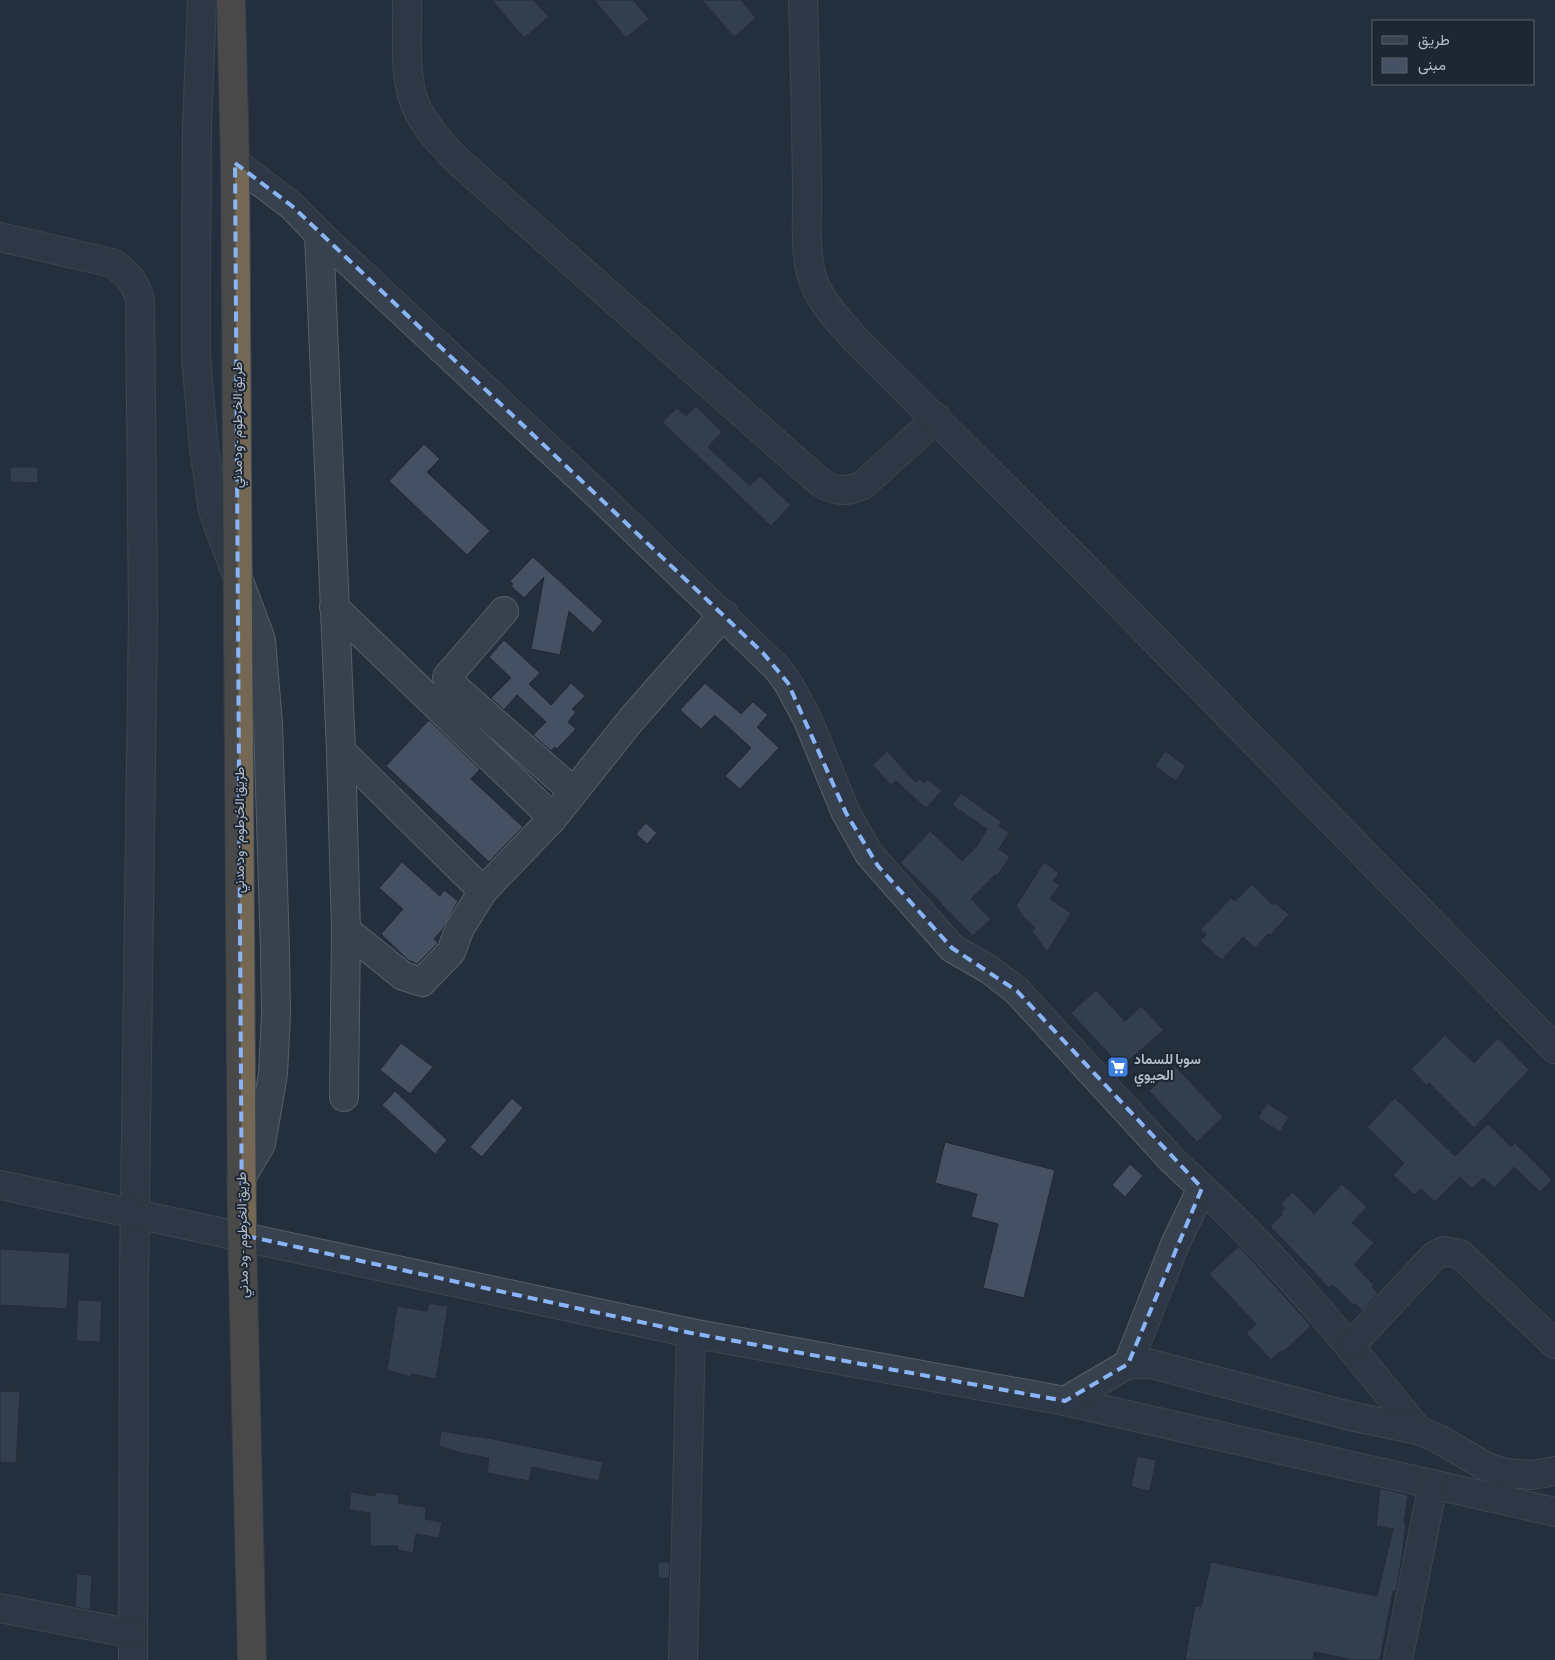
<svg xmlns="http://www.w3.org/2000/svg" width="1555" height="1660" viewBox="0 0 1555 1660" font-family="'Asap Condensed',Vazirmatn,sans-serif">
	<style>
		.building { fill: #455162; stroke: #1f2835 }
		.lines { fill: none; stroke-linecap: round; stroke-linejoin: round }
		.minor-casing { stroke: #565f6c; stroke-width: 30 }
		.highway-casing { stroke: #434c59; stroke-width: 30 }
		.minor { stroke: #38414e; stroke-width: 28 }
		.highway { stroke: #746855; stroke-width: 28 }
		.marked { fill: none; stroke: #8ab4f8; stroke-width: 4; stroke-dasharray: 10 6; stroke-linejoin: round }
		.labels { text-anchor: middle; stroke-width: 4; stroke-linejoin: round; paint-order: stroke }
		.street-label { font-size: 14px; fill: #b4bcc9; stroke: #1d2633 }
		.poi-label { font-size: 14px; font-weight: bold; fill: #b4bcc9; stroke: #1d2633; text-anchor: start }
	</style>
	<rect width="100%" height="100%" fill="#242f3e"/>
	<g class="building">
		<polygon points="492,0 534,0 549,17 524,38"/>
		<polygon points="594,0 633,0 649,19 626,38"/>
		<polygon points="702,0 741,0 756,18 734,37"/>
		<polygon points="696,406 722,432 708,447 750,486 760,476 791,505 771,526 662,422 677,408 686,416"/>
		<polygon points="424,444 440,459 427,472 490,531 467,555 389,481"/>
		<polygon points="10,467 38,467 38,483 10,482"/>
		<polygon points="533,557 603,621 593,633 569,611 560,655 531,649 544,577 524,598 511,586 513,584 510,581"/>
		<polygon points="504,640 540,673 529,684 551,705 571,683 585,696 572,709 576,712 568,722 576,729 557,749 555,747 551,751 533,735 546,722 517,695 504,710 491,698 511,678 489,657"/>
		<polygon points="705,683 741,714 753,702 768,715 757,727 779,748 740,789 725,776 751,748 715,715 701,729 680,710"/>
		<polygon points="429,720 480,769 471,779 523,827 489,862 386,766"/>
		<polygon points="887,751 915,782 919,779 924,783 928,779 942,791 926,808 896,781 891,785 872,765"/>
		<polygon points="1165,751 1186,766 1176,781 1155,766"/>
		<polygon points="961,793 1002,822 999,826 1009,833 999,849 1010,857 996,877 995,875 971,899 991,919 973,936 941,904 942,903 900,863 930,831 962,861 977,846 987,829 952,805"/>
		<polygon points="646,823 657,833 647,844 636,834"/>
		<polygon points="402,862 440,896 444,890 458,901 443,929 434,939 438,943 417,964 408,960 381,934 403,909 379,888"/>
		<polygon points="1044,862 1059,873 1053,881 1060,885 1050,899 1071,913 1047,952 1032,931 1035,928 1024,918 1016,906"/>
		<polygon points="1252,884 1273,905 1275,903 1289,914 1272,934 1267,935 1255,948 1243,937 1222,960 1200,941 1206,935 1200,930 1231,898 1235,901"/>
		<polygon points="1096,990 1125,1021 1141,1006 1164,1030 1121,1067 1071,1013"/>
		<polygon points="1445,1035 1474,1063 1498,1038 1529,1070 1474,1128 1429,1083 1426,1085 1411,1069"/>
		<polygon points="401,1043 433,1067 410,1094 380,1070"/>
		<polygon points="1175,1066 1223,1117 1197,1142 1149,1091"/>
		<polygon points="395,1091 447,1140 435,1154 382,1105"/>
		<polygon points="512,1098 523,1108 482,1157 470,1147"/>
		<polygon points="1395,1098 1455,1156 1488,1124 1511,1147 1515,1143 1552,1180 1540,1192 1514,1167 1494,1188 1483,1178 1472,1189 1460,1177 1435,1202 1421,1189 1414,1195 1393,1175 1404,1163 1367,1127"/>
		<polygon points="1267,1103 1289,1117 1280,1132 1258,1118"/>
		<polygon points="945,1142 1055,1170 1024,1298 983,1288 998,1224 971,1217 977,1194 935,1183"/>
		<polygon points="1130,1164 1143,1176 1125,1197 1112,1185"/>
		<polygon points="1342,1184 1367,1207 1352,1223 1374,1243 1354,1265 1374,1285 1372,1287 1378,1293 1362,1311 1355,1303 1353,1305 1333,1285 1329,1288 1270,1226 1283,1214 1281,1212 1284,1208 1281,1204 1293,1192 1314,1214"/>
		<polygon points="1239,1246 1311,1326 1283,1352 1281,1350 1271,1360 1246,1333 1256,1324 1209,1274"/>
		<polygon points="0,1249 70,1253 67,1309 0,1305"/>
		<polygon points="78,1300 102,1301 100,1342 76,1341"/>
		<polygon points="429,1303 448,1306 436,1379 412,1374 411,1377 387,1370 397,1306 427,1311"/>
		<polygon points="0,1391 20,1392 16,1463 0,1462"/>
		<polygon points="441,1431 493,1439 603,1462 599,1481 532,1467 529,1481 487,1473 489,1458 461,1453 439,1446"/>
		<polygon points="1137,1456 1156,1460 1150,1491 1131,1487"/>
		<polygon points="1380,1488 1408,1495 1404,1522 1406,1523 1402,1557 1396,1591 1393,1591 1380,1660 1353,1660 1314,1652 1313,1660 1185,1660 1195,1606 1201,1607 1211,1562 1377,1596 1393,1529 1376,1526"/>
		<polygon points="351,1492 375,1496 376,1492 399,1495 398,1503 426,1507 425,1519 442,1522 439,1538 416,1534 413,1553 398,1550 398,1546 370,1546 370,1513 349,1510"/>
		<polygon points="658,1562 670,1562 669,1578 658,1578"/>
		<polygon points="77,1574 92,1575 90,1610 75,1607"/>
	</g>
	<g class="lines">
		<g class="minor-casing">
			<g id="minor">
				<polyline points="202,0 197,126 196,278 196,358 204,448 213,511 261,640 268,724 275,950 276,1014 273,1074 261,1144 241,1178"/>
				<path d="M 407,0 C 408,33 403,72 415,104 C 424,126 442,145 459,162 L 821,483 C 837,492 847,492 863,485 L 937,418"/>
				<path d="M 803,0 C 805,61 806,122 807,182 C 808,213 804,243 811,273 C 817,299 838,319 855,339 L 1076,559 L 1555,1049"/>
				<polyline points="235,163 292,206 319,234 595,492 777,668 788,683 807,718 846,813 869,854 952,948 990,970 1017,991 1173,1161 1202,1188 1176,1242 1128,1364"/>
				<polyline points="319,234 341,751 346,930 344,1097"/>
				<path d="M 0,237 L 112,263 C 127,273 135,282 140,299 L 143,615 L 134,1278 L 133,1660"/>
				<polyline points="334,607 553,818"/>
				<polyline points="504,611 447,677 450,683 573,791"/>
				<polyline points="341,751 483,891"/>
				<polyline points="346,930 403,976 422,982 451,952 460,928 483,891 553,818 631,720 724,614"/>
				<polyline points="0,1185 691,1333 1065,1401 1555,1512"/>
				<path d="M 1202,1188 C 1282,1262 1350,1346 1418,1430"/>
				<polyline points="1350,1346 1434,1256 1444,1251 1460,1254 1555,1344"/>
				<polyline points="1065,1401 1128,1364 1151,1364 1350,1416 1418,1430 1437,1438 1487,1467 1505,1473 1532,1475 1555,1471"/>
				<polyline points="0,1608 133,1634"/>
				<polyline points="683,1660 691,1333"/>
				<polyline points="1398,1660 1433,1484"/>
			</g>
		</g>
		<g class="highway-casing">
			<polyline id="highway" points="231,0 235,163 242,1235 252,1660"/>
		</g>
		<use href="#minor" class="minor"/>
		<use href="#highway" class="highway"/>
	</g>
	<path d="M0 0H1555V1660H0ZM 235,163 L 292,206 L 763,653 L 788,683 L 846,813 L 878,866 L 952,948 L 1017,991 L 1202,1188 L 1128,1364 L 1065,1401 L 691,1333 L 242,1235 Z" fill="#242f3e" fill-opacity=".55" fill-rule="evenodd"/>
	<path class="marked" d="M 235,163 L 292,206 L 763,653 L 788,683 L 846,813 L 878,866 L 952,948 L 1017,991 L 1202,1188 L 1128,1364 L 1065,1401 L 691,1333 L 242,1235 Z"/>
	<defs>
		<g id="supermarket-square" transform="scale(1.125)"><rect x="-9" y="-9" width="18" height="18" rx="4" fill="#3f7fe0" stroke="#1d2633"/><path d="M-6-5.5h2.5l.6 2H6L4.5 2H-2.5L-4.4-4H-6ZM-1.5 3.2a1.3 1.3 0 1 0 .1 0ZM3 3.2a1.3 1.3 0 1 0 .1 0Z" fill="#fff"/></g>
	</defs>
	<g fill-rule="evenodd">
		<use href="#supermarket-square" x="1118" y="1067"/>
	</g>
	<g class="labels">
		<g class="street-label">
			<text transform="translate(237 425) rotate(-90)" y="5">طريق الخرطوم - ود مدني</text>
			<text transform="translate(239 830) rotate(-90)" y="5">طريق الخرطوم - ود مدني</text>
			<text transform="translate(242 1235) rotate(-91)" y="5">طريق الخرطوم - ود مدني</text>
		</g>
		<g class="poi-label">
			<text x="1134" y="1064">سوبا للسماد<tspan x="1134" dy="16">الحيوي</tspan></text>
		</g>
	</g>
	<rect x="1372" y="20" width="162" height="65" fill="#1d2633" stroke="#59626f"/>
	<rect x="1382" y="36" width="25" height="8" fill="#38414e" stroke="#59626f"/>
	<text x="1418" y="45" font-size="15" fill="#b4bcc9">طريق</text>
	<rect x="1382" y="58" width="25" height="15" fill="#455162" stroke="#59626f"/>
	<text x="1418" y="70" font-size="15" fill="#b4bcc9">مبنى</text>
</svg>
